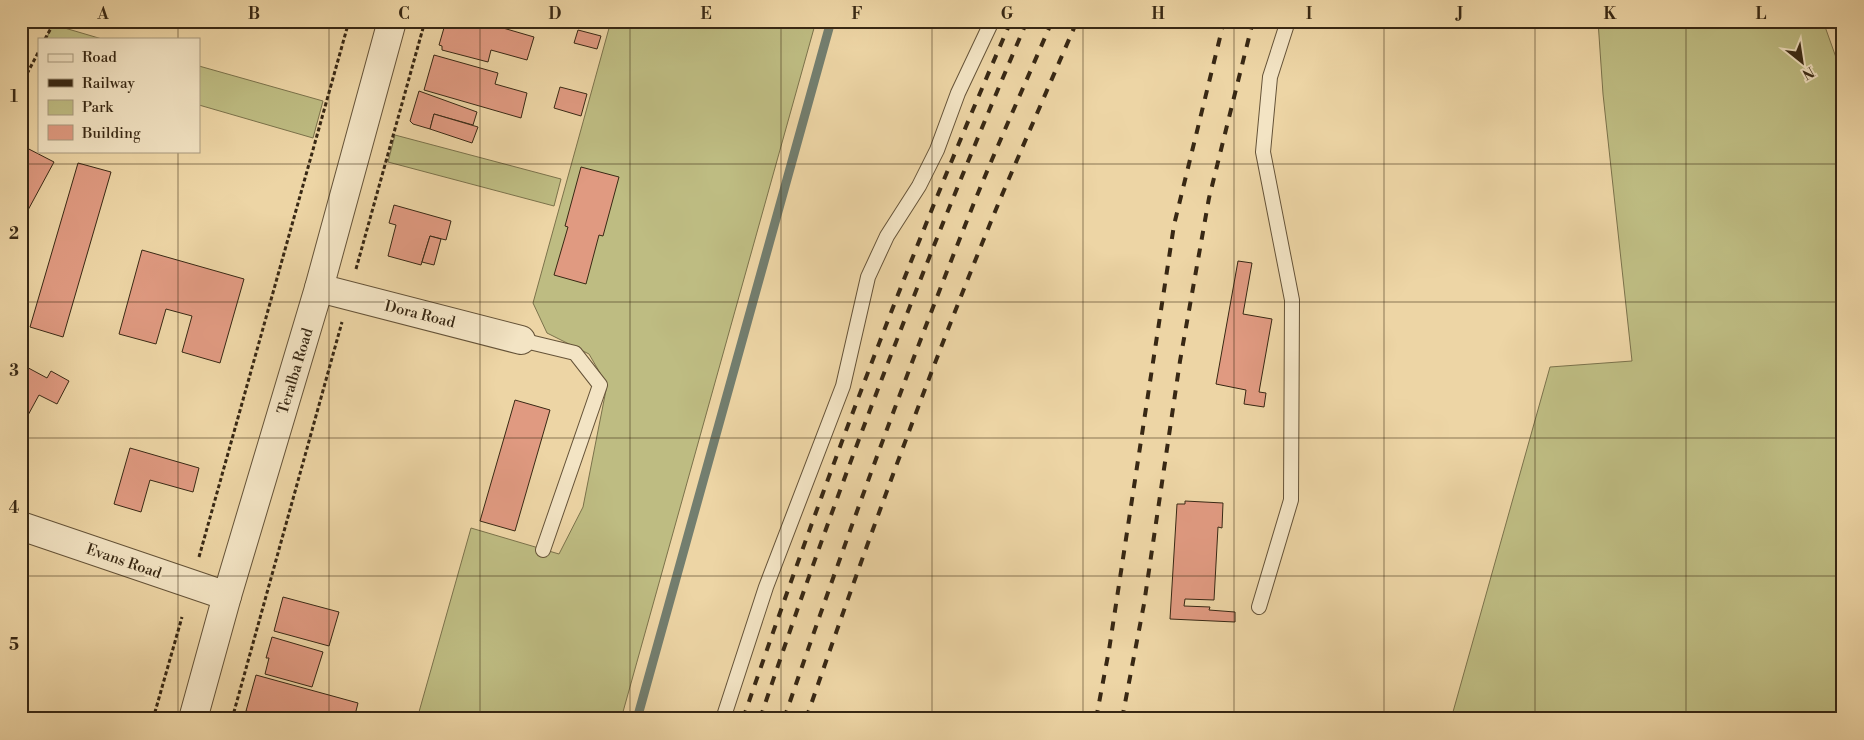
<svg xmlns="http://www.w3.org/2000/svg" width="1864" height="740" viewBox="0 0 1864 740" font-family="'Libre Bodoni',serif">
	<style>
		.green { fill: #bebc82; stroke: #7b724b }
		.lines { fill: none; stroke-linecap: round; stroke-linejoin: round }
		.stream { stroke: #737e6f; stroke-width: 9 }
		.building { fill: #e09a81; stroke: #382814 }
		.service-casing { stroke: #655338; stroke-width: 16 }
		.minor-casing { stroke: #655338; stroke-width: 30 }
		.path { stroke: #382814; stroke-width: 3; stroke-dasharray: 4 2.5; stroke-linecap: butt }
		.service { stroke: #f3e4c4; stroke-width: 14 }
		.minor { stroke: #f3e4c4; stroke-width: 28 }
		.rail { stroke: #382814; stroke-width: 4; stroke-dasharray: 9 9; stroke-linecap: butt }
		.grid { fill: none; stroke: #382814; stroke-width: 1; stroke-opacity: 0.55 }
		.labels { text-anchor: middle; stroke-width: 5; stroke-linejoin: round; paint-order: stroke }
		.street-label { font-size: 15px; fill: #382814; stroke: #f3e4c4 }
		.neatline { fill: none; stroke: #382814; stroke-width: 2 }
		.grid-label { font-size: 16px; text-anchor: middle; font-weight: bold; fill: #382814 }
	</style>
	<rect width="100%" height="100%" fill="#edd5a5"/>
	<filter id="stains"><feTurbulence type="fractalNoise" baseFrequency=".004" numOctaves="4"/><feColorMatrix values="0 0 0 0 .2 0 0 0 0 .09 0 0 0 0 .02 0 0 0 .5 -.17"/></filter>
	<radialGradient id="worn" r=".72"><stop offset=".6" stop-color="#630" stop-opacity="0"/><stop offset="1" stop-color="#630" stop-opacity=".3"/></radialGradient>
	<g class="green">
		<polygon points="611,21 816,21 621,719 417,719 471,528 559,554 583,507 607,385 589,354 547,333 533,303"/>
		<polygon points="1598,21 1823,21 1843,77 1843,719 1451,719 1550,367 1632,361 1603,94"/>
		<polygon points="51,24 102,39 47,39"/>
		<polygon points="199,66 323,101 313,138 199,105"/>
		<polygon points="395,135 561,179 554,206 388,162"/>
	</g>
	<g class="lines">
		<polyline class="stream" points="637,719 831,21"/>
	</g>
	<g class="building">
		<polygon points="446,21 479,21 534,37 527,60 491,50 488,62 442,50 442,46 439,45"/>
		<polygon points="578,30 601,36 597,49 574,43"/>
		<polygon points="434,55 498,73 495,84 527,93 521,118 424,90"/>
		<polygon points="560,87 587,94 581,116 554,108"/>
		<polygon points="419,91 477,112 473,125 434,114 430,129 413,124 410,121"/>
		<polygon points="434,114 478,127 472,143 430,129"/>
		<polygon points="23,146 54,162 21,223 21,150"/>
		<polygon points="78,163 111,172 63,337 30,327"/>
		<polygon points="581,167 619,177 603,236 599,235 586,284 554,275 568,227 565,226"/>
		<polygon points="394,205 451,221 446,240 430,236 421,265 388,256 396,225 389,223"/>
		<polygon points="430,236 441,239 434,265 422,262"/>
		<polygon points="142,250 244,279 220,363 182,352 192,316 166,309 156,344 119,334"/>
		<polygon points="1238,261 1252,263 1243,314 1272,319 1259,392 1266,393 1264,407 1244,404 1246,390 1216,384"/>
		<polygon points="21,364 47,378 51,371 69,381 57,404 39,395 27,417 21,414"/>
		<polygon points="515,400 550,410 515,531 480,521"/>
		<polygon points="130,448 199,468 193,492 150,480 141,512 114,504"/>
		<polygon points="1185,501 1223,503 1222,528 1218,527 1214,600 1185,599 1184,606 1210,607 1209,610 1235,612 1235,622 1170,619 1177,504 1185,504"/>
		<polygon points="283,597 339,612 329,646 274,631"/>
		<polygon points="272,637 323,652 312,687 265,674 269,658 266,658"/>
		<polygon points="256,675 358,703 354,719 275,719 246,711"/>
	</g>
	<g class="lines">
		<g class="service-casing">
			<g id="service">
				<polyline points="521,340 575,353 600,385 543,550"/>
				<polyline points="1259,607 1291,500 1292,300 1263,152 1270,77 1288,21"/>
				<polyline points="723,719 766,587 843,386 868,277 887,236 919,186 937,150 958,93 992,21"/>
			</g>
		</g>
		<g class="minor-casing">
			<g id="minor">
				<polyline points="319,288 521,340"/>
				<polyline points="21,526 227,596"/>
				<polyline points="193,719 227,596 319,288 392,21"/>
			</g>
		</g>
		<g class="path">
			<polyline points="45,39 55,21"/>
			<polyline points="21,85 39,51"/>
			<polyline points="356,269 425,21"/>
			<polyline points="199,557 349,21"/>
			<polyline points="153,719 182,617"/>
			<polyline points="232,719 342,322"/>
		</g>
		<use href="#service" class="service"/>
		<use href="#minor" class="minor"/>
		<g class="rail">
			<path d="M 743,719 C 824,483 911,250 1011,21"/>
			<path d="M 760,719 C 839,482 929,250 1027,21"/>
			<path d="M 784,719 C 844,544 907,370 976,198 C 1000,139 1027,80 1052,21"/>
			<path d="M 806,719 C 866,545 929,372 999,202 C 1025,141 1051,81 1077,21"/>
			<polyline points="1096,719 1109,650 1174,225 1224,21"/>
			<polyline points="1122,719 1144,604 1180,361 1209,198 1253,21"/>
		</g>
	</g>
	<path class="grid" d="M 178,21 L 178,39M 329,21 L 329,719M 480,21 L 480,719M 630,21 L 630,719M 781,21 L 781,719M 932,21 L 932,719M 1083,21 L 1083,719M 1234,21 L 1234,719M 1384,21 L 1384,719M 1535,21 L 1535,719M 1686,21 L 1686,719M 178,151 L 178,719M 21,164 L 1843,164M 21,302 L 1843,302M 21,438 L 1843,438M 21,576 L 1843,576"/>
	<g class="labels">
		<g class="street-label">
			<text transform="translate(420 314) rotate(14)" y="5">Dora Road</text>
			<text transform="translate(295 371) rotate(-73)" y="5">Teralba Road</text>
			<text transform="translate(124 561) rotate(19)" y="5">Evans Road</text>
		</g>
	</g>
	<rect width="1864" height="740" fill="none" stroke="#edd5a5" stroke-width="55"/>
	<rect x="38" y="38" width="162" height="115" fill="#f3e4c4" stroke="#a8997e"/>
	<rect x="48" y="54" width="25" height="8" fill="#f3e4c4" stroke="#a8997e"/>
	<text x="82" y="62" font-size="15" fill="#382814">Road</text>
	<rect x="48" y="79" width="25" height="8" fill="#382814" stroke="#a8997e"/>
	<text x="82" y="88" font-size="15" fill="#382814">Railway</text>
	<rect x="48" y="100" width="25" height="15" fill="#bebc82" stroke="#a8997e"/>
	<text x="82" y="112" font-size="15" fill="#382814">Park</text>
	<rect x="48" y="125" width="25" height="15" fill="#e09a81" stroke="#a8997e"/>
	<text x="82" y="138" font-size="15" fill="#382814">Building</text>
	<g transform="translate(1802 62) rotate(150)" stroke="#f3e4c4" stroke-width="4" paint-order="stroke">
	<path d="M0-4L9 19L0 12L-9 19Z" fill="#382814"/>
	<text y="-8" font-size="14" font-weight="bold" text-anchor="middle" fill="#382814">N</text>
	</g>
	<rect x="28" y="28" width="1808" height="684" class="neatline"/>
	<g class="grid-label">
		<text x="103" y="19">A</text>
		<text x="254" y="19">B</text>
		<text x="404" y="19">C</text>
		<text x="555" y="19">D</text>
		<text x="706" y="19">E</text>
		<text x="857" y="19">F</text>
		<text x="1007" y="19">G</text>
		<text x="1158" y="19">H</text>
		<text x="1309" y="19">I</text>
		<text x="1460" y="19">J</text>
		<text x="1610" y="19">K</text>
		<text x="1761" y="19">L</text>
		<text x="14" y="102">1</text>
		<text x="14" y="239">2</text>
		<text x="14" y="376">3</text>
		<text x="14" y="513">4</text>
		<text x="14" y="650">5</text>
	</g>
	<rect width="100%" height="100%" filter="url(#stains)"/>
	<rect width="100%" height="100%" fill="url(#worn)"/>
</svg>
